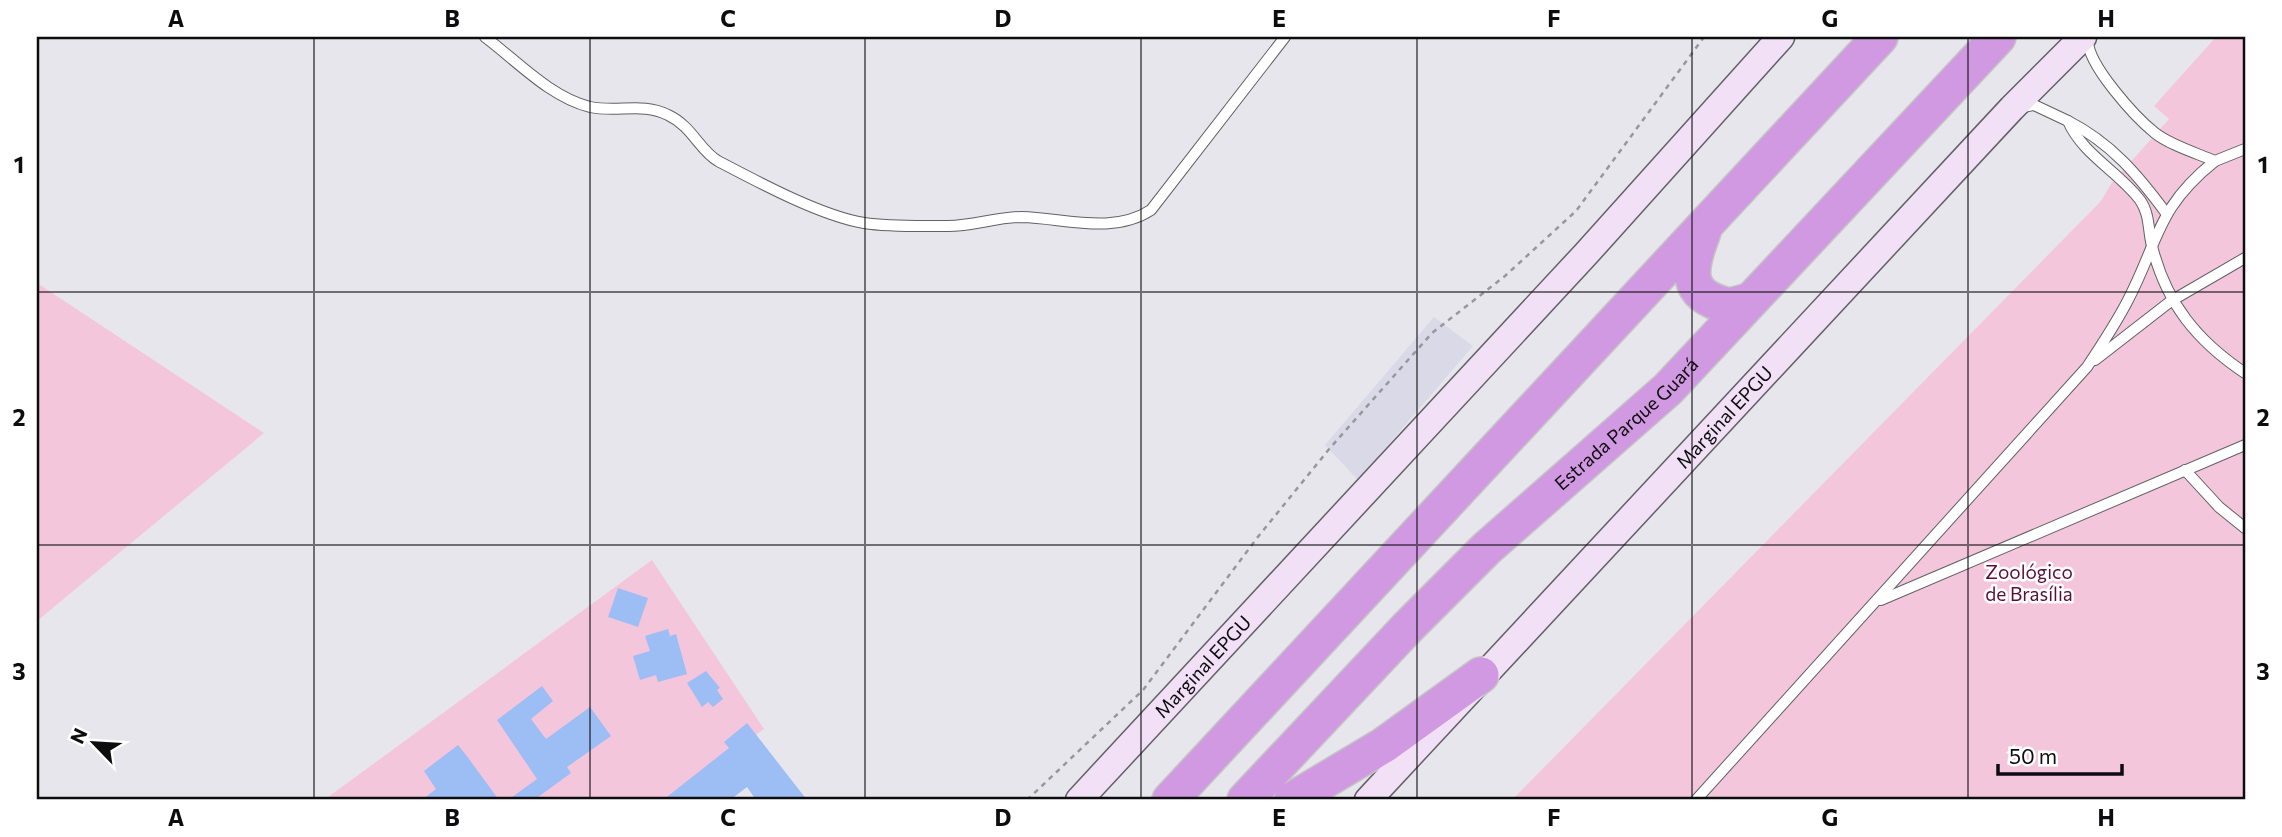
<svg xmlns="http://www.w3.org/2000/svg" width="2282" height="837" viewBox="0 0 2282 837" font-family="Commissioner,sans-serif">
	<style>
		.built { fill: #dad9e7 }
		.green { fill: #f4c6dc }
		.building { fill: #9dbdf5 }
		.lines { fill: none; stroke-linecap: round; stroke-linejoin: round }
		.lane-casing { stroke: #616166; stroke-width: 12 }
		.secondary-casing { stroke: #616166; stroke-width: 29 }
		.highway-casing { stroke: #c5c5c5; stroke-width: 38 }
		.path { stroke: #98979c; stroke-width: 2.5; stroke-dasharray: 5 5; stroke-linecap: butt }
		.lane { stroke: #fff; stroke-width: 10 }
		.secondary { stroke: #f1e0f6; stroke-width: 26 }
		.highway { stroke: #d199e1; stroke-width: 35 }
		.grid { fill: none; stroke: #0d0c0e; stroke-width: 2; stroke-opacity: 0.55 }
		.labels { text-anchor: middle; stroke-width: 5; stroke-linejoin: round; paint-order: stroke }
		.street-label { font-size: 19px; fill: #0d0c0e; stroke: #fff }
		.park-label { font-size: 19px; fill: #590e3d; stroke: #fff }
		.neatline { fill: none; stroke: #0d0c0e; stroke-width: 2.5 }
		.grid-label { font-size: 23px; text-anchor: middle; font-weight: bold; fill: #0d0c0e }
	</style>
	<rect width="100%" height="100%" fill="#e7e6ed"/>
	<polygon class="built" points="1434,317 1473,346 1358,480 1325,445"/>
	<g class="green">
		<polygon points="2216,37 2245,37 2245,800 1512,800 2101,201 2111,184 2169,119 2154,106"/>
		<polygon points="37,283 264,433 37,621"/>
		<polygon points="652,560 764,729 664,800 324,800"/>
	</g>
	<g class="building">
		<polygon points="618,588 648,598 638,627 608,617"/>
		<polygon points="668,629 670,636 676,634 687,674 658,682 656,675 640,680 633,656 650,651 645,636"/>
		<polygon points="706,671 720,688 717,690 723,699 713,707 708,702 702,707 687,683"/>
		<polygon points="542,686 553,701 531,719 546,739 590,707 611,736 567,767 571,773 534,800 508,800 537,779 497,720"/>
		<polygon points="747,723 807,800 756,800 747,787 730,800 663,800 729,748 724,742"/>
		<polygon points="458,745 466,755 499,800 422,800 436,789 424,771"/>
	</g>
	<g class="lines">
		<g class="lane-casing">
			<g id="lane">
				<path d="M 485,37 C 517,61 550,97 590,107 C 617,113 643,102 668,115 C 692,126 700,151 718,161 C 756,181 821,216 864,223 C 890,227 921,226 948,226 C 973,226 997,217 1022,217 C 1064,218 1113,235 1151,210 L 1285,37"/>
				<path d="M 2088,40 C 2087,64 2135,117 2155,133 C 2170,145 2196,153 2215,161 L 2245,149"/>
				<path d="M 2023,107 L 2034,105 L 2068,121 C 2082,154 2119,172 2140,200 C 2150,214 2148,231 2152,246 C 2166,303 2197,341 2245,373"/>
				<path d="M 2068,121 C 2111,143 2138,175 2166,213"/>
				<polyline points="2095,360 2171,301 2245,258"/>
				<polyline points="2185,470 2219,507 2245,528"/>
				<polyline points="1881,600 2245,445"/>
				<path d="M 1696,800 L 2087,367 C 2101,346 2115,325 2127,302 C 2159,241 2156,208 2215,161"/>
			</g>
		</g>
		<g class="secondary-casing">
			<g id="secondary">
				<path id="s1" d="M 1079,800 L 1585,255 L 1781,37"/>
				<path id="s2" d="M 1368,800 L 2012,108 L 2083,37"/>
			</g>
		</g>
		<g class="highway-casing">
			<g id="highway">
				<path d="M 1703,232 C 1689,268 1682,296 1730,306 L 1749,301"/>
				<polyline points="1170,800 1880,37"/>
				<path id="s3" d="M 1245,800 L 1407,628 L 1487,548 L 1668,389 L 1998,37"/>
				<polyline points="1292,800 1384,745 1481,675"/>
			</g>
		</g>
		<polyline class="path" points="1027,800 1143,690 1257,538 1330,448 1432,333 1505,276 1576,211 1704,37"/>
		<use href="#lane" class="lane"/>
		<use href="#secondary" class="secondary"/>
		<use href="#highway" class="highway"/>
	</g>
	<path class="grid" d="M 314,37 L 314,800M 590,37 L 590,800M 865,37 L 865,800M 1141,37 L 1141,800M 1417,37 L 1417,800M 1692,37 L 1692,800M 1968,37 L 1968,800M 37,292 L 2245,292M 37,545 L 2245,545"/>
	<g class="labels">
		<g class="street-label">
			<text dy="7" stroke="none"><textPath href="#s2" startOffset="523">Marginal EPGU</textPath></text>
			<text dy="7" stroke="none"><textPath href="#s3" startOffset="536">Estrada Parque Guará</textPath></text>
			<text dy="7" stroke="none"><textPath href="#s1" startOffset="182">Marginal EPGU</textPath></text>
		</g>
		<g class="park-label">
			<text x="2029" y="579">Zoológico<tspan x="2029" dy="22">de Brasília</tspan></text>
		</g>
	</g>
	<rect width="2282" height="837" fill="none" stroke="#ffffff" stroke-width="77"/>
	<g transform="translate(94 743) rotate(295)" stroke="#ffffff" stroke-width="5" paint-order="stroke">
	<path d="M0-5L12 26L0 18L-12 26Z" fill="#0d0c0e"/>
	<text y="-10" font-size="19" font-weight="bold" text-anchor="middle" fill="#0d0c0e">N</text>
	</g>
	<path d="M1998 764v10h124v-10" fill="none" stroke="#0d0c0e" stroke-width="3.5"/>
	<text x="2009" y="764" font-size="21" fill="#0d0c0e" stroke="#ffffff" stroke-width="5" paint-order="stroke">50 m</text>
	<rect x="38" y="38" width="2206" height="760" class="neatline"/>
	<g class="grid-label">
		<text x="176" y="27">A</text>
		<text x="452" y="27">B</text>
		<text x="728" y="27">C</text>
		<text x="1003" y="27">D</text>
		<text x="1279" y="27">E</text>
		<text x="1554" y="27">F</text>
		<text x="1830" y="27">G</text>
		<text x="2106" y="27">H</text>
		<text x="19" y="173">1</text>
		<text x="2263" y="173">1</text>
		<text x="19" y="426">2</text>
		<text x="2263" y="426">2</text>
		<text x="19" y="680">3</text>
		<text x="2263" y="680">3</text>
		<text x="176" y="826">A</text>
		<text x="452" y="826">B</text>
		<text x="728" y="826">C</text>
		<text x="1003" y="826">D</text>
		<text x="1279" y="826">E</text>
		<text x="1554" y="826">F</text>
		<text x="1830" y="826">G</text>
		<text x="2106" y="826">H</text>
	</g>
</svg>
